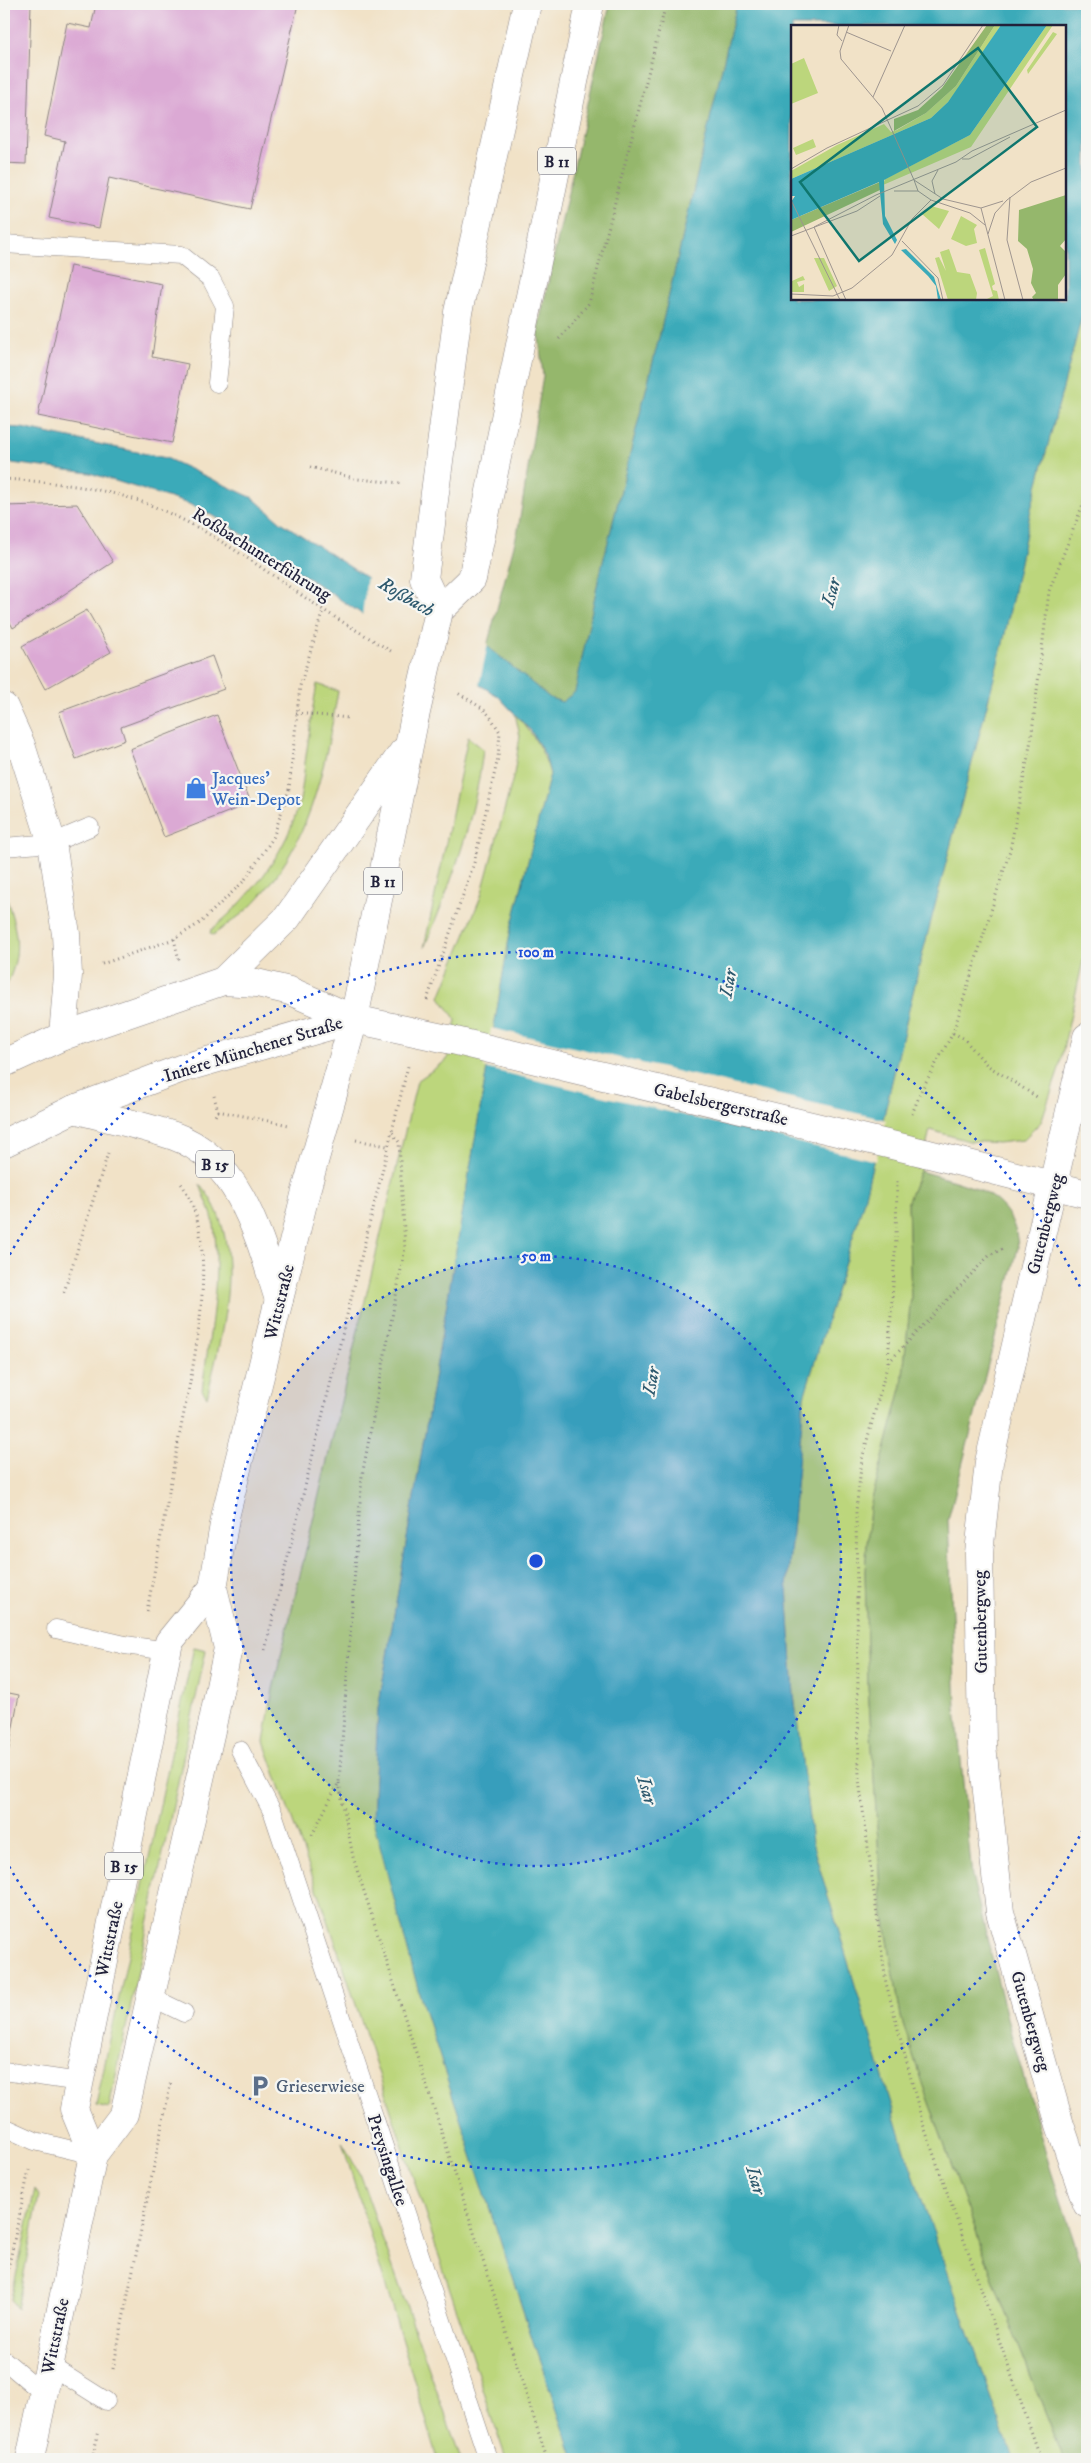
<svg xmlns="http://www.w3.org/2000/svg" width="1091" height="2463" viewBox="0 0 1091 2463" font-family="'IM FELL DW Pica',serif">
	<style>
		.green { fill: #bcd67c; stroke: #6f7c5c }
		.forest { fill: #95b76c; stroke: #5c6c54 }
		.water { fill: #3baab9; stroke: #2e667a; fill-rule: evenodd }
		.pier { fill: #f1e2c7 }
		.building { fill: #dba9d4 }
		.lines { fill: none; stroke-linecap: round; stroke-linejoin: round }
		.service-casing { stroke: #8a8281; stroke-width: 19 }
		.minor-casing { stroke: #8a8281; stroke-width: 29 }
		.primary-casing { stroke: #8a8281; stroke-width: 29 }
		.path { stroke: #8a8281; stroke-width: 3; stroke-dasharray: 1 4; stroke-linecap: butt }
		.service { stroke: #fff; stroke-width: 18 }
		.minor { stroke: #fff; stroke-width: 28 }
		.primary { stroke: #fff; stroke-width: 28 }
		.minor-bridge-casing { stroke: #8a8281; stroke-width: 29; stroke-linecap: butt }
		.primary-bridge-casing { stroke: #8a8281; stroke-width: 29; stroke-linecap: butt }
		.minor-bridge { stroke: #fff; stroke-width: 28 }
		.primary-bridge { stroke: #fff; stroke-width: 28 }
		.ring { fill: none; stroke: #1d4ed8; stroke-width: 2.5; stroke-dasharray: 2.5 5 }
		.labels { text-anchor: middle; stroke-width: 4.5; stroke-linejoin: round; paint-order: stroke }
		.shield { fill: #f6f6f2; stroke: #626272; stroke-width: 1 }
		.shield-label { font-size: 16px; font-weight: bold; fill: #22223b }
		.street-label { font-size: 18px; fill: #22223b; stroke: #f6f6f2 }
		.shop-label { font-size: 18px; fill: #366cbe; stroke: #f6f6f2; text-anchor: start }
		.service-label { font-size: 18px; fill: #4e5e75; stroke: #f6f6f2; text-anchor: start }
		.water-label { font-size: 19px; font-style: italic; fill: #2c586d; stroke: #f6f6f2 }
		.inset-road { fill: none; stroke: #9e958f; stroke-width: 1 }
		.view { fill: #0f766e; fill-opacity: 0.15; stroke: #0f766e; stroke-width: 2.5 }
		.inset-edge { fill: none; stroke: #22223b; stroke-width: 2.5 }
		.centre { fill: #1d4ed8; stroke: #f6f6f2; stroke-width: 2.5 }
		.ring-label { font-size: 15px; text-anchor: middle; font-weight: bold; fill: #1d4ed8; stroke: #f6f6f2; stroke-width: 4.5; stroke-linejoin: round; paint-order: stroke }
	</style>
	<rect width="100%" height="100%" fill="#f6f6f2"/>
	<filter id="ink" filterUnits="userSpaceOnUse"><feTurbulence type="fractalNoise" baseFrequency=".02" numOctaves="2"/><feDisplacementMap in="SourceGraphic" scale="10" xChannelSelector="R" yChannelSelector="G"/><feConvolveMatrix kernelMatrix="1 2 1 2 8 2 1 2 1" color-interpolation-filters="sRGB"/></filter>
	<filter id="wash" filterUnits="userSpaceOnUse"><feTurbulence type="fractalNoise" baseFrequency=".0096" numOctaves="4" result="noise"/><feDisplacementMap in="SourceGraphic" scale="20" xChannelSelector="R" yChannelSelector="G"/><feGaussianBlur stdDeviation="1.12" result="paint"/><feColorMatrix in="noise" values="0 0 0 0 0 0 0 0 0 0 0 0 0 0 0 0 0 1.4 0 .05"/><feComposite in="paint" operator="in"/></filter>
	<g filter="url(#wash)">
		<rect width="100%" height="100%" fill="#f1e2c7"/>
		<g class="green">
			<polygon points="1087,297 1087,943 1058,1072 1041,1122 1023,1140 998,1143 969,1141 930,1130 920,1171 908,1201 911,1297 902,1385 870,1507 865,1571 868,1686 882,1904 901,2017 923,2086 1004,2309 1064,2459 1013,2459 908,2160 812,1843 794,1695 787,1587 804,1397 864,1200 919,967 1003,643 1031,509"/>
			<path d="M 317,684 L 338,691 C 324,772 310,847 250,907 C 239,917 225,926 213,935 L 210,933 L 211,930 C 249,899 282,858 297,811 C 302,796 303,779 305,763 C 309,736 312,710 317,684 Z"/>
			<path d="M 515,714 C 532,733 543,749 550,774 L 510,933 L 378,1709 L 373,1820 L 420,1996 L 533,2341 L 574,2459 L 506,2459 L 325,1911 L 264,1742 L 273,1689 L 417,1081 L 447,1060 L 456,1020 L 440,997 L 481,896 L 514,774 L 520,736 Z"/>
			<path d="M 468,737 L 483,749 C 476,817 451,885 424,948 Z"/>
			<path d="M 4,890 C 16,929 25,951 4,990 Z"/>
			<path d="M 200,1184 C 249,1242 222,1332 207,1397 L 202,1390 C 209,1336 221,1280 214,1225 C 212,1211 204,1197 200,1184 Z"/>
			<polygon points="194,1647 206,1650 109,2108 96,2105"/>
			<polygon points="342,2142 360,2175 461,2459 438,2459"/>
			<polygon points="35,2189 39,2196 17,2309 11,2299"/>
		</g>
		<g class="forest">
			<polygon points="610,4 737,4 659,338 597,586 575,693 562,702 550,698 487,646 518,530 543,376 538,328"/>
			<path d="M 920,1171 C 965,1185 1015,1190 1018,1248 L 948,1520 L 956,1708 L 972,1877 L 1011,2034 L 1051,2171 L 1087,2281 L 1087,2459 L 1064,2459 L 1004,2309 L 923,2086 L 901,2017 L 882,1904 L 868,1686 L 865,1571 L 870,1507 L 902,1385 L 911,1297 L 908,1201 Z"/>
		</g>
		<path class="water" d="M 737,4 L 1087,4 L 1087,297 L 1031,509 L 1003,643 L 919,967 L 864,1200 L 804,1397 L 787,1587 L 794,1695 L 812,1843 L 908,2160 L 1013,2459 L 574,2459 L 533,2341 L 420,1996 L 373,1820 L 378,1709 L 510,933 L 550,774 L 545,755 L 531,731 L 498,696 L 362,614 L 221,520 L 189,504 L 90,473 L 4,462 L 4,427 L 22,428 L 166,458 L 253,498 L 281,522 L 367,578 L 487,646 L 550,698 L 562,702 L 575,692 L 597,586 L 659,338 ZM 792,26 L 1065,26 L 1065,299 L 792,299 Z"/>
		<g class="pier">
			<polygon points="367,576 488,643 479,686 362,616"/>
			<polygon points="491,1028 886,1120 876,1161 484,1068"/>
		</g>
		<g id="blocks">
			<g class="building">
				<polygon points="4,4 31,4 26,164 4,163"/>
				<polygon points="96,4 298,4 250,209 109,178 99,228 49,218 65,141 44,136 67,23 91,28"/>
				<polygon points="70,266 162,284 152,357 188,364 172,443 38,416"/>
				<polygon points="77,504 113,562 13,628 4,611 4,506"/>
				<polygon points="87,610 111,652 45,689 22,646"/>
				<polygon points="212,656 224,689 121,727 125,740 76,759 59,712"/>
				<polygon points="217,715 251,803 164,837 130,749"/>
				<polygon points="4,1692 19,1695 5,1769 4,1769"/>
			</g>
		</g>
	</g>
	<g filter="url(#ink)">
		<use href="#blocks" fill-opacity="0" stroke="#8a8281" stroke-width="1"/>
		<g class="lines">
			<g class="service-casing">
				<g id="service">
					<polyline points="4,244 181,255 211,279 225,306 217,383"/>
					<polyline points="4,847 52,843 90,827"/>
					<polyline points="56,1629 125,1645 168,1651"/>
					<polyline points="240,1750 273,1813 488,2459"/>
					<polyline points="151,1997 184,2013"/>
					<polyline points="4,2071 80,2082"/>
					<polyline points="4,2127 35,2141 93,2155"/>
					<polyline points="4,2360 43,2393"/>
					<polyline points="49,2365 106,2401"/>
				</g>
			</g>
			<g class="minor-casing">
				<g id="minor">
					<polyline points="4,707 21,745 52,843 66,934 68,975 63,1036"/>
					<polyline points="354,1019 452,1040"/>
					<polyline points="1087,1037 989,1462 979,1553 982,1745 1000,1912 1060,2125 1087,2204"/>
					<polyline points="925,1153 1087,1194"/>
				</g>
			</g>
			<g class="primary-casing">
				<g id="primary">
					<polyline points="527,4 458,312 424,579 439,611 472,579 590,4"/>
					<polyline points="223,981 287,918 403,752"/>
					<polyline points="4,1063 63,1036 223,981 257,983 290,991 354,1019"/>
					<path d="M 74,1109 C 107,1118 142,1125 174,1136 C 241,1160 260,1240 279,1300"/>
					<polyline points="4,1143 74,1109 180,1069 354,1019"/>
					<polyline points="93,2155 74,2109 169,1642 213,1588"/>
					<polyline points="30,2459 93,2155 124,2114 212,1726 228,1648 213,1588 226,1513 307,1187 354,1019 414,721"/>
				</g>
			</g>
			<g class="path">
				<polyline points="559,339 589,303 666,4"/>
				<polyline points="310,467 358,479 400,483"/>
				<path d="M 4,479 C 52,482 104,487 150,505 C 213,530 266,572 322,609 C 345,624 370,638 394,653"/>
				<polyline points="296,713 349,718"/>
				<polyline points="174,939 179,960"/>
				<polyline points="102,964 174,939 200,923 244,881 273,838 289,789 300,686 323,610"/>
				<polyline points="427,1000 474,863 498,758 500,732 490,716 482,708 456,692"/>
				<polyline points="953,1033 963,1038 987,1065 1037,1097"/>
				<polyline points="214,1096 218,1111 215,1116"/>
				<polyline points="218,1111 289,1125"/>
				<polyline points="912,1114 922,1089 953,1033 1010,850 1031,740 1049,591 1087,494"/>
				<polyline points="356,1140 387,1146"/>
				<polyline points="1002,1249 990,1255 980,1265 888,1363 862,1459 856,1511 859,1780 886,1983 922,2121 1041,2459"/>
				<polyline points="64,1292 108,1153"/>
				<polyline points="888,1362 896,1238 897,1181"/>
				<path d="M 147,1611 C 157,1557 167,1502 177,1448 C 190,1377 226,1244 180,1182"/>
				<polyline points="265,1650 408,1066"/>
				<polyline points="339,1783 353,1857 547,2459"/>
				<polyline points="312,1835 339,1782 362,1476 405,1248 399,1142 392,1132"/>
				<polyline points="4,2288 29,2170"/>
				<polyline points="113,2369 171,2081"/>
				<polyline points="92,2459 99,2431"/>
			</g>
			<use href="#service" class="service"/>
			<use href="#minor" class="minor"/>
			<use href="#primary" class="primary"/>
			<g class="minor-bridge-casing">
				<polyline id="minor-bridge" points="452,1040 925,1153"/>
			</g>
			<g class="primary-bridge-casing">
				<polyline id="primary-bridge" points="414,721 439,611"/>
			</g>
			<use href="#minor-bridge" class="minor-bridge"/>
			<use href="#primary-bridge" class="primary-bridge"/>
		</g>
	</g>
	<circle cx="536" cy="1561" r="305" fill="#1d4ed8" fill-opacity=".12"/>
	<g class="ring">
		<circle cx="536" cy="1561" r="305"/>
		<path d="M1086 1823A609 609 0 0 1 6 1861M6 1261A609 609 0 0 1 1086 1299"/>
	</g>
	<defs>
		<g id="shop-bare" transform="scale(1.725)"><path d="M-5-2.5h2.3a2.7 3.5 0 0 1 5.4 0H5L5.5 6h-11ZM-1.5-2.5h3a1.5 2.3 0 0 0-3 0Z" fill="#3f7fe0" stroke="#f6f6f2" stroke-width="2.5" paint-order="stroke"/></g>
		<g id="parking-bare" transform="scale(1.725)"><path d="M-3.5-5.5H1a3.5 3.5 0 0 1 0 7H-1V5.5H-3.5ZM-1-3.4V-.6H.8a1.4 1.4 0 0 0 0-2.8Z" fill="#5c6f8a" stroke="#f6f6f2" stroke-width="2.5" paint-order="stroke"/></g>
	</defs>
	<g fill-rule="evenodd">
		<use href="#shop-bare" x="196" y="788"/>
		<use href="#parking-bare" x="260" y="2086"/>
	</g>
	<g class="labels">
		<g class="shield">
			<rect x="538" y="147.5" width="38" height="27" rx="4"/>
			<rect x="364" y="867.5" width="38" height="27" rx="4"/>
			<rect x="196" y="1150.5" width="38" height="27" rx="4"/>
			<rect x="105" y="1852.5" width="38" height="27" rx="4"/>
		</g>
		<g class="shield-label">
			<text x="557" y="167">B 11</text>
			<text x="383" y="887">B 11</text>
			<text x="215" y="1170">B 15</text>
			<text x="124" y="1872">B 15</text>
		</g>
		<g class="street-label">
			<text transform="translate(262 554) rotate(32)" y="6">Roßbachunterführung</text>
			<text transform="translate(253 1049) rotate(-17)" y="6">Innere Münchener Straße</text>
			<text transform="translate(721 1104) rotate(13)" y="6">Gabelsbergerstraße</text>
			<text transform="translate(1045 1224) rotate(-76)" y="6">Gutenbergweg</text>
			<text transform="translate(279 1302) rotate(-76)" y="6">Wittstraße</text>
			<text transform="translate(980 1622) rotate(-91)" y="6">Gutenbergweg</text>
			<text transform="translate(109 1939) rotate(-78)" y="6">Wittstraße</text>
			<text transform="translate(1031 2021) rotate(74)" y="6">Gutenbergweg</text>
			<text transform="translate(388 2160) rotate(72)" y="6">Preysingallee</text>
			<text transform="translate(55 2336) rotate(-78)" y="6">Wittstraße</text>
		</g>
		<g class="shop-label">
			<text x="212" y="784">Jacques’<tspan x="212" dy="21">Wein-Depot</tspan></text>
		</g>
		<g class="service-label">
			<text x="276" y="2092">Grieserwiese</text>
		</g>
		<g class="water-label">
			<text transform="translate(830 592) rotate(-74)" y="7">Isar</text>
			<text transform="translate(407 596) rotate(30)" y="7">Roßbach</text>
			<text transform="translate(727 983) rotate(-79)" y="7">Isar</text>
			<text transform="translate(650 1381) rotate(-79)" y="7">Isar</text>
			<text transform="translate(648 1790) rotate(74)" y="7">Isar</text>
			<text transform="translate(757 2180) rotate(74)" y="7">Isar</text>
		</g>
	</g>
	<g transform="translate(791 25)">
		<rect width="275" height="275" fill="#f1e2c7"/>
		<path d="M 204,0 L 210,0 L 175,53 L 157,77 L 140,93 L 0,154 L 0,146 L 46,120 L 93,99 L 100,107 L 106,105 L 135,88 L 165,61 ZM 256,0 L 262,0 L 180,122 L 92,160 L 94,154 L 179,110 ZM 262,7 L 266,9 L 237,49 L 236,45 ZM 13,33 L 27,68 L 0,79 L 0,39 ZM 22,114 L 25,122 L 5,130 L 2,123 ZM 140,181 L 158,186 L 148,204 L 131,189 ZM 170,191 L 186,200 L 183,204 L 186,218 L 175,221 L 160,214 ZM 194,223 L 204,259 L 201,261 L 202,265 L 206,266 L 208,275 L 194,275 L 202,271 L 188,225 ZM 158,224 L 166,247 L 179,249 L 186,268 L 185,275 L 157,275 L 144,233 L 148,232 L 155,246 L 149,227 ZM 23,233 L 33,233 L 46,261 L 38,266 ZM 12,251 L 14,255 L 6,257 L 8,262 L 13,259 L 13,267 L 1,267 L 1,256 Z" fill="#bcd67c"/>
		<path d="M 196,0 L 204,0 L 165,61 L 135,88 L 103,106 L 103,94 L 127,85 L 151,63 ZM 89,157 L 89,165 L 0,207 L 0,195 ZM 275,170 L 275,214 L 269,221 L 275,227 L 275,249 L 267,260 L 267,275 L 243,275 L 241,272 L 245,268 L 240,258 L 242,244 L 236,224 L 227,216 L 228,185 Z" fill="#95b76c"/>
		<path d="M 210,0 L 256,0 L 179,110 L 93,155 L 94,191 L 106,215 L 104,219 L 92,199 L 88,157 L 0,195 L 0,177 L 4,171 L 0,171 L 0,154 L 140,93 L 157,77 ZM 115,224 L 143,252 L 150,275 L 147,275 L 145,261 L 137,251 L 110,225 Z" fill="#3baab9"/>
		<path class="inset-road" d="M 48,0 L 46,10 L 51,16M 58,0 L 49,26 L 50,34 L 91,83 L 123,155M 55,7 L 100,26M 82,72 L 114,0M 171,134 L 178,134 L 219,112M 0,144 L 36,123 L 127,81 L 152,60 L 192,0M 123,155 L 127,166 L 140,175 L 179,188 L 194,200M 123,155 L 152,174 L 190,183M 103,166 L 127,166M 144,169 L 141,156 L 147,145M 219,172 L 216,215 L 232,275M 0,175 L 49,275M 190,183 L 212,176M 190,183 L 214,275M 23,202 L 55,275M 23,202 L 85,170 L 165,137 L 181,126 L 275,85M 197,209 L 204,188 L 216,175 L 240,157 L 275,143M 0,211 L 66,186 L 89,171M 111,216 L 147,253 L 152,275M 0,269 L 42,271 L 61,263 L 101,230 L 121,194 L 140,175"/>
		<path class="view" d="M 187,23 L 246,102 L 68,236 L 9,157 Z"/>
		<rect width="275" height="275" class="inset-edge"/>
	</g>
	<circle cx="536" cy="1561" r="8" class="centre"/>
	<g class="ring-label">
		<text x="536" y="957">100 m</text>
		<text x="536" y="1261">50 m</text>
	</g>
	<rect width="1091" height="2463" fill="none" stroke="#f6f6f2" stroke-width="20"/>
</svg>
